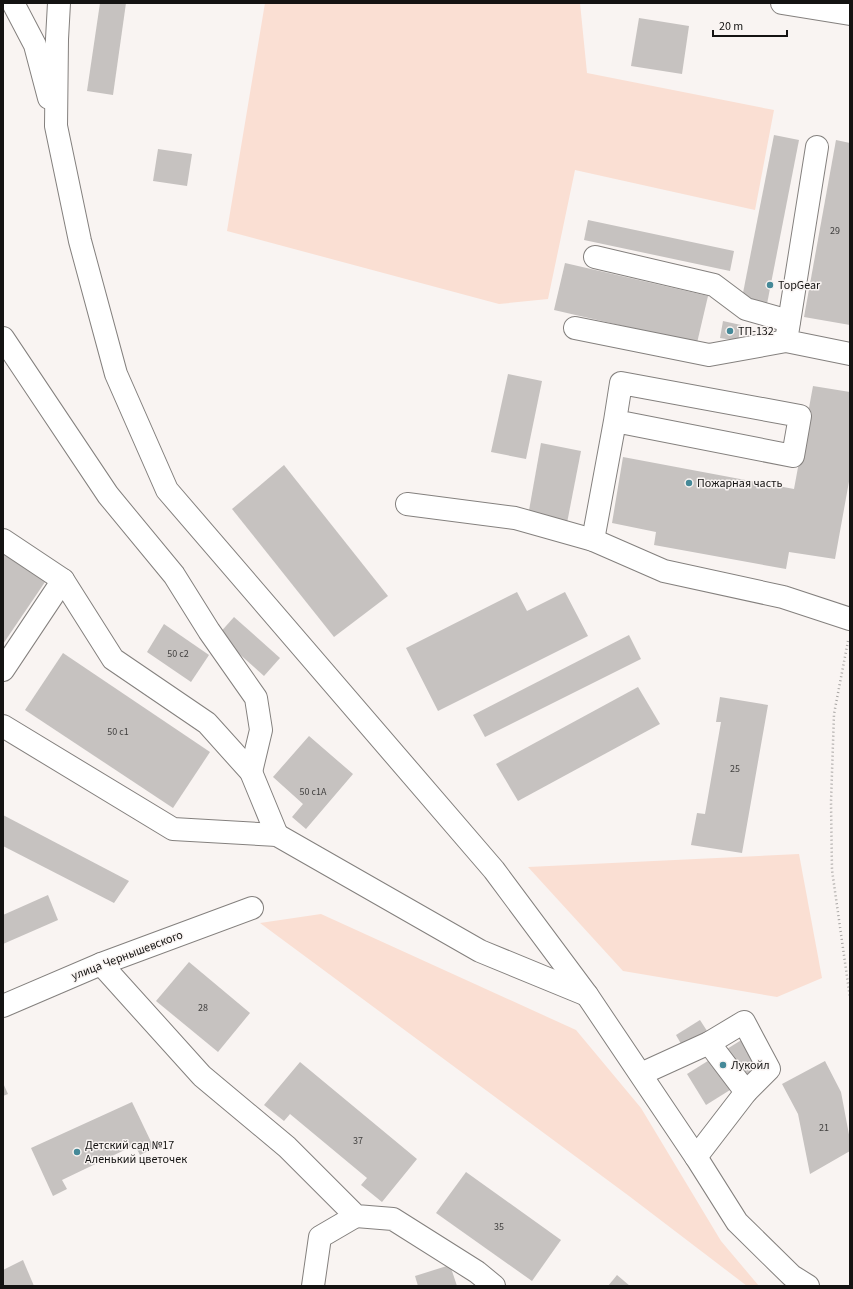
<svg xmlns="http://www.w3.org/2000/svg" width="853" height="1289" viewBox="0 0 853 1289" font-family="'Source Sans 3',sans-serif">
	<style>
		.green { fill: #fadfd3 }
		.building { fill: #c6c2c0 }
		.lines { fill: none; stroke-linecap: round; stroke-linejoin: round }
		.minor-casing { stroke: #84807e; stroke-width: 24 }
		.path { stroke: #a8a5a3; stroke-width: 2.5; stroke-dasharray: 1 3; stroke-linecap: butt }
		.minor { stroke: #fff; stroke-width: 22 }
		.poi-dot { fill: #458998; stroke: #f9f4f2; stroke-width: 1.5 }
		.labels { text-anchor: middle; stroke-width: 3; stroke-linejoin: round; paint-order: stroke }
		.number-label { font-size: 10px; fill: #403f3e }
		.poi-label { font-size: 12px; fill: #141312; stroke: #f9f4f2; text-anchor: start }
		.street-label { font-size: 12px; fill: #141312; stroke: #f9f4f2 }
	</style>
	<rect width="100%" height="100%" fill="#f9f4f2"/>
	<g class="green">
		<polygon points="265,3 580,3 587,73 774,110 755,210 575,170 548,299 499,304 227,231"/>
		<polygon points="799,854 822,978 777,997 623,971 528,867"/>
		<polygon points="321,914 576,1030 641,1108 721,1241 759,1286 747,1286 629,1196 260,923"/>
	</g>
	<g class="building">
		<polygon points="100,3 126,3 113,95 87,91"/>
		<polygon points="639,18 689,26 682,74 631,66"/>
		<polygon points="774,135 799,140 767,304 742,298"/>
		<polygon points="836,140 850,143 850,325 804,317"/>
		<polygon points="158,149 192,154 187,186 153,181"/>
		<polygon points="588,220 734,251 730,271 584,240"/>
		<polygon points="565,263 708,296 697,343 554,310"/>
		<polygon points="723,321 741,325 738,341 720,338"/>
		<polygon points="508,374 542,381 526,459 491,452"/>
		<polygon points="813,386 850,392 850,476 835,559 789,552 786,569 654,545 656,532 612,523 623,457 794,489"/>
		<polygon points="541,443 581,451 567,523 528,516"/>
		<polygon points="284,465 388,596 334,637 232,509"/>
		<polygon points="3,554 45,582 3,644"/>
		<polygon points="517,592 527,611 565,592 588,636 438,711 406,648"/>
		<polygon points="234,617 280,658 264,676 218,635"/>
		<polygon points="164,624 209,655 191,682 147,652"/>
		<polygon points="629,635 641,659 485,737 473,715"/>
		<polygon points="63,653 210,752 173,808 25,710"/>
		<polygon points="638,687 660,724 518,801 496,764"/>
		<polygon points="720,697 768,705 742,853 691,845 697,813 705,814 721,722 716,722"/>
		<polygon points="309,736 353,774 306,829 292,817 303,804 273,777"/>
		<polygon points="3,815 129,881 114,903 3,846"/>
		<polygon points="48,895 58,920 3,944 3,915"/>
		<polygon points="189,962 250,1013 218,1052 156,1001"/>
		<polygon points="700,1020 709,1034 684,1049 676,1035"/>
		<polygon points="743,1039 762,1070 706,1105 687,1074"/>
		<polygon points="825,1061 841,1092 850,1140 850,1151 810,1174 798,1114 782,1084"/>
		<polygon points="300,1062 417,1159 382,1202 361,1185 367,1178 290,1114 284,1121 264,1105"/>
		<polygon points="3,1083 8,1094 3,1096"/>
		<polygon points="132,1102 154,1148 140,1155 135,1145 62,1180 67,1189 53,1196 31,1148"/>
		<polygon points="466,1172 561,1240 532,1281 436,1213"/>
		<polygon points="23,1260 34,1286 3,1286 3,1270"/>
		<polygon points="450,1265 457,1286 418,1286 415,1276"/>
		<polygon points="617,1275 630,1286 608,1286"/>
	</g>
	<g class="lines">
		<g class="minor-casing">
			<g id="minor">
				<polyline points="13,3 35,45 49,98"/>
				<polyline points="59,3 57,39 56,126 80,241 116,374 167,490 494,870 587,995 696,1157 737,1222 792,1276 808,1286"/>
				<polyline points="782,3 850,14"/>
				<polyline points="817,147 786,341 850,354"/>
				<polyline points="595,257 714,285 746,309 789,321"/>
				<polyline points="575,328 709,355 786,341"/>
				<polyline points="3,338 108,495 174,575 209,631 256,698 261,730 251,772"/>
				<polyline points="407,504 515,518 593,540 664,571 783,597 850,619"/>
				<polyline points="3,540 63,580 113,659 207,723 251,772 277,835"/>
				<polyline points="593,540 615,421 793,456 800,416 621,383 615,421"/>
				<polyline points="3,670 63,580"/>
				<polyline points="3,726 173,829 277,835 480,951 587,995"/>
				<polyline points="101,964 202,1076 287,1147 356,1216 393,1219 477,1272 494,1286"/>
				<polyline points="3,1006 101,964 252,908"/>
				<polyline points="709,1043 746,1092"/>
				<polyline points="641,1074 709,1043 744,1022 769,1069 746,1092 696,1157"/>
				<polyline points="313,1286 320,1237 356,1216"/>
			</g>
		</g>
		<polyline class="path" points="848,641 834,714 831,802 832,870 850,998"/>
		<use href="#minor" class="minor"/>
	</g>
	<g class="poi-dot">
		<circle cx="770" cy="285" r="4"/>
		<circle cx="730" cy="331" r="4"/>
		<circle cx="689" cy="483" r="4"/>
		<circle cx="723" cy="1065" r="4"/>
		<circle cx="77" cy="1152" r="4"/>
	</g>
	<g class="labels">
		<g class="number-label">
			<text x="835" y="234">29</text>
			<text x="178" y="657">50 с2</text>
			<text x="118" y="735">50 с1</text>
			<text x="735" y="772">25</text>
			<text x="313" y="795">50 с1А</text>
			<text x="203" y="1011">28</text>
			<text x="824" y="1131">21</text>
			<text x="358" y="1144">37</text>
			<text x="499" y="1230">35</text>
		</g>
		<g class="poi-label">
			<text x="778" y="289">TopGear</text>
			<text x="738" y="335">ТП-132</text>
			<text x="697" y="487">Пожарная часть</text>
			<text x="731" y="1069">Лукойл</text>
			<text x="85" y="1149">Детский сад №17<tspan x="85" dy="14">Аленький цветочек</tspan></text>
		</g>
		<g class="street-label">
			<text transform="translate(127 955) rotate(-21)" y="4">улица Чернышевского</text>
		</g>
	</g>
	<rect width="853" height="1289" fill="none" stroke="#141312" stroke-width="8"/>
	<path d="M713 30v6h74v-6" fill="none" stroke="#141312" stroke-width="2"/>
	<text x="719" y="30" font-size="12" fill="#141312" stroke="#f9f4f2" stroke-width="3" paint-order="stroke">20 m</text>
</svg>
